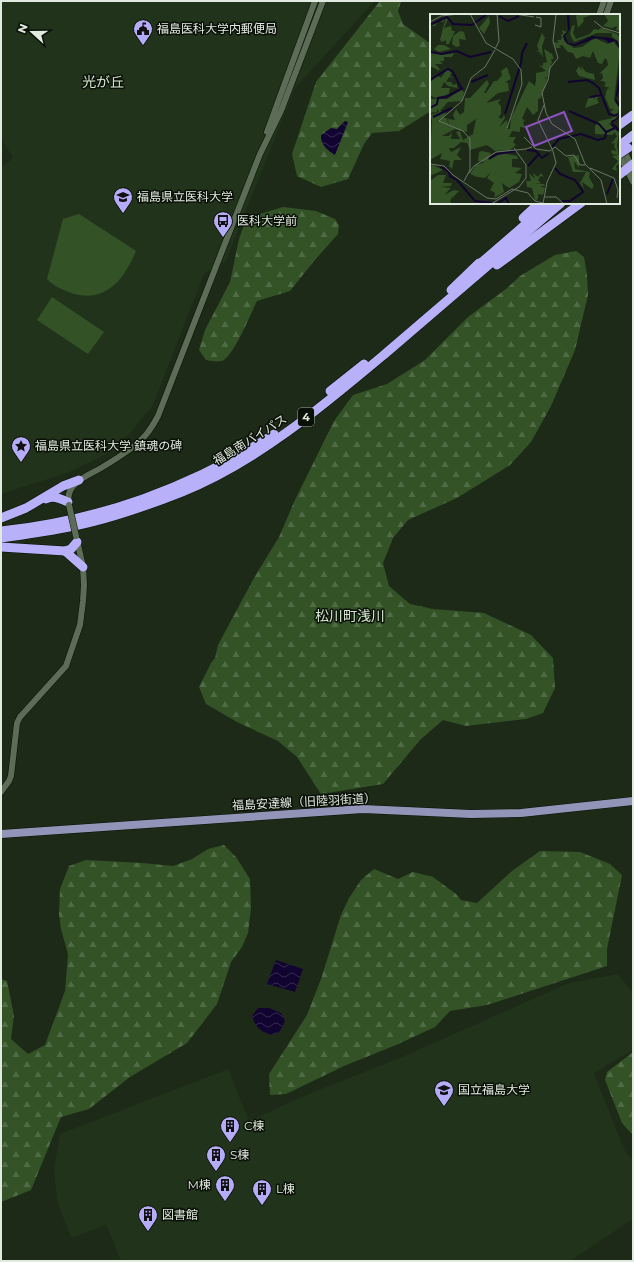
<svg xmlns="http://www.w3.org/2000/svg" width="634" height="1262" viewBox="0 0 634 1262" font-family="Montserrat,'Noto Sans JP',sans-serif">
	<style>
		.built { fill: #21331b }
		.forest { fill: url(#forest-firs) }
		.pitch { fill: #335327 }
		.water { fill: url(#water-waves) }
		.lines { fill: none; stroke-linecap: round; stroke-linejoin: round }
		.minor-casing { stroke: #061203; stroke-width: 7 }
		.major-casing { stroke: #061203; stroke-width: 9 }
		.highway-casing { stroke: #061203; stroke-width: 10 }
		.minor { stroke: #5c6c57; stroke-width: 6 }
		.major { stroke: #9395b8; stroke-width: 8 }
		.highway { stroke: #b8b0f9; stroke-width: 9 }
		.minor-bridge-casing { stroke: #061203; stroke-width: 7; stroke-linecap: butt }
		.highway-bridge-casing { stroke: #061203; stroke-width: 10; stroke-linecap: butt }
		.minor-bridge { stroke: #5c6c57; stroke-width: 6 }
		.highway-bridge { stroke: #b8b0f9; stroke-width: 9 }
		.labels { text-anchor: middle; stroke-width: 3; stroke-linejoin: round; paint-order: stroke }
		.shield { fill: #0a1008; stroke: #a0a99e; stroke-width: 1 }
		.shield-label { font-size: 11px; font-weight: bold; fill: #e1eade }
		.poi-label { font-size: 12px; fill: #e1eade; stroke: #0a1008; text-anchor: start }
		.street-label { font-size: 12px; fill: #e1eade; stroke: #0a1008 }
		.quarter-label { font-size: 14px; fill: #d5e7cf; stroke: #0a1008 }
		.inset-river { fill: none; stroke: #120431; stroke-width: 2 }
		.inset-road { fill: none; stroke: #6b7767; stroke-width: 1 }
		.view { fill: #8f52c5; fill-opacity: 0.15; stroke: #8f52c5; stroke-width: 2 }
		.inset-edge { fill: none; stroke: #e1eade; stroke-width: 2 }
	</style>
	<defs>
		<pattern id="forest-firs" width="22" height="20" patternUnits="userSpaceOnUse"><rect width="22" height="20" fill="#335327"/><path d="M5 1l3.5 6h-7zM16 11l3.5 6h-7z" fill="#506c46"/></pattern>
		<pattern id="water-waves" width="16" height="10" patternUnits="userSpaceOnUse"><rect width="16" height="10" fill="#120431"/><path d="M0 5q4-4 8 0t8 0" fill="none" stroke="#34294e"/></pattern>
	</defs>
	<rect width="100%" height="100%" fill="#1c2a17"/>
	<g class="built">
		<polygon points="1,1 375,1 295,88 226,261 204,274 153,405 117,449 67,473 1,494 1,167 13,158 1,138"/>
		<polygon points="618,974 633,993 633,1050 594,1073 625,1151 633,1161 633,1219 570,1261 121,1261 106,1225 71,1238 57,1201 54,1169 60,1134 228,1069 249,1121 311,1093 402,1057 569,983"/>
	</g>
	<g class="forest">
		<polygon points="380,1 401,1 398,11 403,24 431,44 431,111 399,131 372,133 364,144 348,179 321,187 297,176 292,154 316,82"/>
		<path d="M 283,207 L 316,211 L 335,219 L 339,225 L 338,234 L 314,261 L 290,291 L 257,301 C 251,313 234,356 222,361 C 217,362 211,361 206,360 L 199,350 L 205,330 L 230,282 L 239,239 L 244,225 L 260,214 Z"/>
		<polygon points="576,251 584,257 587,275 588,295 575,350 551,406 531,442 510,465 457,498 408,520 393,538 383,563 389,586 410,604 433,609 484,613 531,635 553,658 555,688 543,713 526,719 466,726 443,720 420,740 383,784 321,794 297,757 278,741 237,722 206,704 199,687 211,663 215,658 218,645 254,578 279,537 295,500 334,421 353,395 387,384 425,360 468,317 506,289 520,276 555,255"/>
		<polygon points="224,845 236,857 250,879 251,908 248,933 242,947 231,962 217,1004 187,1043 130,1077 89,1109 61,1117 31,1190 1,1202 1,979 7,981 14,1016 11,1039 28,1054 45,1045 65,991 68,954 61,929 59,914 60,889 69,866 86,860 142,863 173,866 192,859 208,849"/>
		<polygon points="540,851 580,852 610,864 622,875 607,949 607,966 487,1005 450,1011 435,1027 396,1045 344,1066 286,1094 270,1095 269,1074 307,1015 321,979 341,915 349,898 361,880 374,869 398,879 413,872 433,877 456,894 461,900 477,903 512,871"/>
		<polygon points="633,1052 633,1134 630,1132 622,1123 605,1080 607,1072"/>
	</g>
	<g class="pitch">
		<path d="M 79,214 L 136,251 C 124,279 106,304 71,293 C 63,290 53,286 47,279 L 63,219 Z"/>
		<polygon points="52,297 104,332 88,354 37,320"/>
	</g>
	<g class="water">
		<path d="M 345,121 L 348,122 L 335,155 C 328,151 320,144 321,135 L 331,128 L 337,129 Z"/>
		<polygon points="276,960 303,969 295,992 267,984"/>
		<path d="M 258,1008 L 269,1008 L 281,1013 L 285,1021 L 280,1031 L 273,1035 C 261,1032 256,1028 252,1016 Z"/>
	</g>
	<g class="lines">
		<g class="minor-casing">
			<g id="minor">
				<polyline points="599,15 604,1"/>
				<polyline points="606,15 611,1"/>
				<polyline points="267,132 315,1"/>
				<polyline points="619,139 633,170"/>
				<polyline points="619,154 633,182"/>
				<path d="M 69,504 C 64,484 87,476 101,468 C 111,462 121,456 130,449 C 144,439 150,431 158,416 L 217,264 L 260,154 L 281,111 L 323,1"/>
				<polyline points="1,792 9,781 11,776 17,723 20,717 66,666 80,625 83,601 84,585 83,567 77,540"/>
			</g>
		</g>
		<g class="major-casing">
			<polyline id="major" points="1,834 363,809 471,814 521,813 633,801"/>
		</g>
		<g class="highway-casing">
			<g id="highway">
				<polyline points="619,125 633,115"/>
				<polyline points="624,142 633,135"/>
				<polyline points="619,175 633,164"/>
				<polyline points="523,218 539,203"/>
				<polyline points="497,265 581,203"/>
				<polyline points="475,268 550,203"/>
				<polyline points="451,290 479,263"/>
				<polyline points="330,391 364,364"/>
				<path d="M 46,499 C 54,495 60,499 68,502"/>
				<polyline points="1,518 26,508 63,486 79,480"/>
				<path d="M 1,531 C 98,521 193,487 274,434"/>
				<path d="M 1,538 C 22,535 43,532 64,528 C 104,521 144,507 182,492 C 257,462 324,405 386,353 C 444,304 502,253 561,203"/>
				<polyline points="1,547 65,551 71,549 77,542"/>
				<polyline points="65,551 83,567"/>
			</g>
		</g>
		<use href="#minor" class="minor"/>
		<use href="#major" class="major"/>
		<use href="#highway" class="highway"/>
		<g class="minor-bridge-casing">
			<polyline id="minor-bridge" points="69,505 76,536"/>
		</g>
		<g class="highway-bridge-casing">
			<g id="highway-bridge">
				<polyline points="619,145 624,142"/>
				<polyline points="619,154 628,148"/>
			</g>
		</g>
		<use href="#minor-bridge" class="minor-bridge"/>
		<use href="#highway-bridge" class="highway-bridge"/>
	</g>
	<defs>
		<g id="civic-pin" transform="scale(1)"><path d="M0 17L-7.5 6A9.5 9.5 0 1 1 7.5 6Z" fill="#b5acf8" stroke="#0a1008"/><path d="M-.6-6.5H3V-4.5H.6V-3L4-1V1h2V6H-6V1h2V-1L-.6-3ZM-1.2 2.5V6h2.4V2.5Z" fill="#111"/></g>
		<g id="university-pin" transform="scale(1)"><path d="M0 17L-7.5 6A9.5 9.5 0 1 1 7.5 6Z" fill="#b5acf8" stroke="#0a1008"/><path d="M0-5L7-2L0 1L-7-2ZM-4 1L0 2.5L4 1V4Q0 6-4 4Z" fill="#111"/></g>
		<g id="bus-pin" transform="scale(1)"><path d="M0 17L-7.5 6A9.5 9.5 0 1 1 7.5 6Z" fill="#b5acf8" stroke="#0a1008"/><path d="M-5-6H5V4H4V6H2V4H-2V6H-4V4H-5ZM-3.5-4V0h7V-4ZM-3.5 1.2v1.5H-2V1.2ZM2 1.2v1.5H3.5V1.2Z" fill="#111"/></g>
		<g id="sight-pin" transform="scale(1)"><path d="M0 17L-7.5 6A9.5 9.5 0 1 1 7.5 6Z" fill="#b5acf8" stroke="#0a1008"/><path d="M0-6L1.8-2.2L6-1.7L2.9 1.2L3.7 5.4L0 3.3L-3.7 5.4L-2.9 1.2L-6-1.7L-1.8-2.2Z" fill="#111"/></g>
		<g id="building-pin" transform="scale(1)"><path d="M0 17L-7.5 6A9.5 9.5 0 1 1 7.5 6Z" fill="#b5acf8" stroke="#0a1008"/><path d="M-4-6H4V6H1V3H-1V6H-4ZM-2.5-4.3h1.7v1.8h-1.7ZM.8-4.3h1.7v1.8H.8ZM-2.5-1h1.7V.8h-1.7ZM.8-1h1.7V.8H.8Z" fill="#111"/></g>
	</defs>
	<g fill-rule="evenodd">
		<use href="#civic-pin" x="143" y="29"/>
		<use href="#university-pin" x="123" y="197"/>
		<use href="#bus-pin" x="223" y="221"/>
		<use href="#sight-pin" x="21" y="446"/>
		<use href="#university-pin" x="444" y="1090"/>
		<use href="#building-pin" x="230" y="1126"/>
		<use href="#building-pin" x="216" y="1155"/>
		<use href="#building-pin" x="225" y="1185"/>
		<use href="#building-pin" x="262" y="1189"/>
		<use href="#building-pin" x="148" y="1215"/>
	</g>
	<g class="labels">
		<rect class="shield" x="298" y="408" width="16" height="18" rx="3"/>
		<g class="shield-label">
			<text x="306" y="421">4</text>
		</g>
		<g class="poi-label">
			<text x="157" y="33">福島医科大学内郵便局</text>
			<text x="137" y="201">福島県立医科大学</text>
			<text x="237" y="225">医科大学前</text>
			<text x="35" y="450">福島県立医科大学 鎮魂の碑</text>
			<text x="458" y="1094">国立福島大学</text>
			<text x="244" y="1130">C棟</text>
			<text x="230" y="1159">S棟</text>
			<text x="211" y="1189" text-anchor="end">M棟</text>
			<text x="276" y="1193">L棟</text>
			<text x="162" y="1219">図書館</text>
		</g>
		<g class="street-label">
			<text transform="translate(250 440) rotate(-32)" y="4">福島南バイパス</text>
			<text transform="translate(304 802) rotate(-3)" y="4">福島安達線（旧陸羽街道）</text>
		</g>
		<g class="quarter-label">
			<text x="103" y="87">光が丘</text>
			<text x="350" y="621">松川町浅川</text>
		</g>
	</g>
	<g transform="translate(430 14)">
		<rect width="190" height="190" fill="#1c2a17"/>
		<path d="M 148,0 L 164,0 L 153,4 L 154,7 L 148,14 L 146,2 ZM 174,0 L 190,0 L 189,17 L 186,16 L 187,12 L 182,14 L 173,12 L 178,7 ZM 59,2 L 60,9 L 54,20 L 49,14 ZM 13,4 L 18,5 L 14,14 L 21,12 L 22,17 L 25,17 L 19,30 L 16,30 L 16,26 L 12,28 L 10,26 L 14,10 L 16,5 L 13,8 L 9,7 L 5,12 L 0,12 ZM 145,11 L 143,19 L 146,25 L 160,20 L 164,15 L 168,16 L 171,14 L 187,20 L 190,24 L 190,33 L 188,27 L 182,23 L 182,19 L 167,19 L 144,28 L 140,20 L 142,12 ZM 132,16 L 137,18 L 133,21 L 134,27 L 144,34 L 152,33 L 163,25 L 167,25 L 178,30 L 183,27 L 190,36 L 184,86 L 189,94 L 186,104 L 179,110 L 189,119 L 187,131 L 190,149 L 186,152 L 187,157 L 182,155 L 188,147 L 182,142 L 188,141 L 182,140 L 181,136 L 187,137 L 184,133 L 185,129 L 181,130 L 188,121 L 186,122 L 185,118 L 182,121 L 165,120 L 165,112 L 169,107 L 183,104 L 181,102 L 184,100 L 180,98 L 184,95 L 180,95 L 175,83 L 177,75 L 180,74 L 174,72 L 176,69 L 173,67 L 170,67 L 173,64 L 172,59 L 169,60 L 178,51 L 177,46 L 175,44 L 172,50 L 168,49 L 163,37 L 160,44 L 153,42 L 146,45 L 143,39 L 138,38 L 132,31 L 129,32 L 131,34 L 126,34 L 124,28 L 129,29 L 127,26 L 131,26 L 132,22 L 130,21 L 133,20 ZM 30,17 L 34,18 L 36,26 L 29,25 L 30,32 L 26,33 L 22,30 L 23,22 ZM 112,19 L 115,24 L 112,32 L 113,44 L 111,39 L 109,41 L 110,38 L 106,37 L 109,36 L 107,32 ZM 8,31 L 14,31 L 21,35 L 9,38 L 4,35 ZM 114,35 L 122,40 L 124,45 L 121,45 L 122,48 L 117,64 L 113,63 L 117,65 L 111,84 L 108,85 L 108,97 L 103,101 L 97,93 L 92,105 L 95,106 L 93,109 L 96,114 L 90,113 L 90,118 L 82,117 L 79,123 L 86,123 L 83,128 L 86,131 L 80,136 L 65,137 L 57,131 L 40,136 L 37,129 L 31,128 L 24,134 L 19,134 L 21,138 L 31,133 L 27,141 L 32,146 L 24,146 L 22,155 L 19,152 L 20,147 L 10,145 L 12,139 L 0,146 L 2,106 L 0,101 L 9,98 L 7,95 L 7,98 L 0,99 L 0,85 L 17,85 L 31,76 L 34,78 L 32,87 L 18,88 L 10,97 L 16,99 L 14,104 L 17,104 L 19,114 L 18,105 L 25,106 L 23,101 L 26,95 L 30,101 L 34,98 L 35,84 L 40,84 L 57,66 L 59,70 L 54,79 L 56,79 L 64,67 L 67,67 L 72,61 L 71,57 L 77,53 L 81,65 L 75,68 L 78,69 L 79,77 L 68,79 L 56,89 L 71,85 L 68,89 L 71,92 L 71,100 L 68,103 L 72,105 L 74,101 L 75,104 L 69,113 L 77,106 L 78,115 L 80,115 L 81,104 L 99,67 L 105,72 L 106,66 L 110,65 L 106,66 L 106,59 L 116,57 L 109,51 L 113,52 L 113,49 L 117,48 ZM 46,105 L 43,120 L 33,126 L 30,117 L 26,118 L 30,125 L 21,125 L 22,118 L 19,122 L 12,122 L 25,115 L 37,118 L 37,111 ZM 6,38 L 10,41 L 24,39 L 22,43 L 14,43 L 14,47 L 10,47 L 13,50 L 5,50 L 10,55 L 6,59 L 8,56 L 0,52 L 0,39 ZM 149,52 L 152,57 L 151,52 L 156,58 L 164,60 L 165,66 L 149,62 L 146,57 ZM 17,55 L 22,57 L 20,62 L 24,64 L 19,63 L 16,68 L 21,68 L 23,71 L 27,70 L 27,74 L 18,72 L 14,68 L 11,74 L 20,74 L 19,80 L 5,84 L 0,81 L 0,69 L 7,61 L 11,64 ZM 170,81 L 167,85 L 169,89 L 155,94 L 158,85 L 163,83 L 165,85 L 165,83 ZM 52,137 L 61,139 L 58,146 L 72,139 L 87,142 L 88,145 L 82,145 L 82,153 L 92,154 L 85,159 L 92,160 L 89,168 L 79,174 L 72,169 L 74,178 L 64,184 L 65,179 L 60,176 L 64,169 L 57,164 L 61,158 L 55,164 L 47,163 L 45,167 L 47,163 L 40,160 L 46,151 L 55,148 L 48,147 L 49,138 ZM 149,141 L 149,154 L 144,147 L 145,155 L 160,158 L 159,163 L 164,172 L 162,175 L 152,168 L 154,175 L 150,169 L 156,158 L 143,158 L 138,143 ZM 3,151 L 13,156 L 0,162 L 0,153 ZM 103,159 L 108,163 L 111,159 L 114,163 L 111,162 L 108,166 L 111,169 L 104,169 L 114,170 L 115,172 L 110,172 L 115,174 L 113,181 L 108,180 L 108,185 L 105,187 L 102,174 L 97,173 L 96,167 L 101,167 L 99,159 L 105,165 ZM 8,161 L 16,161 L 13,169 L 22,169 L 21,172 L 10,173 L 21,174 L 14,181 L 24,176 L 29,177 L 20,186 L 21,189 L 27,190 L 0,190 L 0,167 Z" fill="#335327" fill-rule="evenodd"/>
		<path d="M 139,0 L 140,15 L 135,22 L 138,29 L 145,30 L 162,22 L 181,24 L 187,27 L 190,35 L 185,27 L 179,29 L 176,26 L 166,24 L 145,32 L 137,30 L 133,22 L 138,17 L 137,1 ZM 190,52 L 190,75 L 186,85 L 190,91 L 190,95 L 189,104 L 182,109 L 190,115 L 190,118 L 182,112 L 181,107 L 188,104 L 190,94 L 185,87 Z" fill="#120431"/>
		<path class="inset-river" d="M 69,2 L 78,7 L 89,2M 0,11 L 17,3 L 23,10 L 42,11 L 57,0M 0,38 L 12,40 L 27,37 L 40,43 L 61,38M 0,66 L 18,55 L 23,58 L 31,74M 41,68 L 58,61M 138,68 L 157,66 L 163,69 L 169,74 L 179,100 L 184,102 L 188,100M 160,83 L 172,81M 0,94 L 7,90 L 8,84 L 16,83 L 33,74M 139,97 L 169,110 L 176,118M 75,100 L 91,49 L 92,39 L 97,29M 3,103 L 22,94M 122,133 L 129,125 L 151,120 L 168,126 L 175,124 L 176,118 L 185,114M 97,136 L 106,137 L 112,144 L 119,139M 59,145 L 67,140 L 87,137M 10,152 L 19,158 L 20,162 L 27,166 L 45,187 L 63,189M 98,152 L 108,141M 125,154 L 130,160 L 145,166 L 153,178 L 140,187 L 132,187M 177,180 L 183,165M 67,190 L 76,184 L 79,190"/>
		<path class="inset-road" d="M 40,0 L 56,29 L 83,45 L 91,56 L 92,70 L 77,114M 85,0 L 104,3M 126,0 L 123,27 L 128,44 L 120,54 L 118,66 L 112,79 L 116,99 L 122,110 L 145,125 L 155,150 L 171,166 L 177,190M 164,7 L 173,14 L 190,19M 0,8 L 11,2 L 29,0M 105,11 L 111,13 L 111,4 L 106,3M 65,35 L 69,27 L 67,0M 94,123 L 106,135 L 120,137 L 125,133 L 136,142 L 144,141 L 150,151 L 155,151M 0,150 L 14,152 L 23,161 L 57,184 L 66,185 L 82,175 L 98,179 L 105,187 L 113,189M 160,154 L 184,164 L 188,176 L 187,184M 39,159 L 44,152 L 66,138 L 96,135 L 102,133M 34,167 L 40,156 L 40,125 L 33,117 L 9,107 L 32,87 L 41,64 L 55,53 L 65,36M 115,183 L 126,183 L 134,190M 61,190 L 89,173 L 96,164 L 96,151 L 84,134M 113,190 L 117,168 L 126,149 L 123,137 L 108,106 L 114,91"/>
		<path class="view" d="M 134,98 L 142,117 L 104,132 L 96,113 Z"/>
		<rect width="190" height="190" class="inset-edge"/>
	</g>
	<rect width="634" height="1262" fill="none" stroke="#e1eade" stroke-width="4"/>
	<g transform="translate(32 32) rotate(291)" stroke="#0a1008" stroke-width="3" paint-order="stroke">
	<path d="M0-3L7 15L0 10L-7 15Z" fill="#e1eade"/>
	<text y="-6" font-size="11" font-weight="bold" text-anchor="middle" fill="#e1eade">N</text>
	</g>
</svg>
